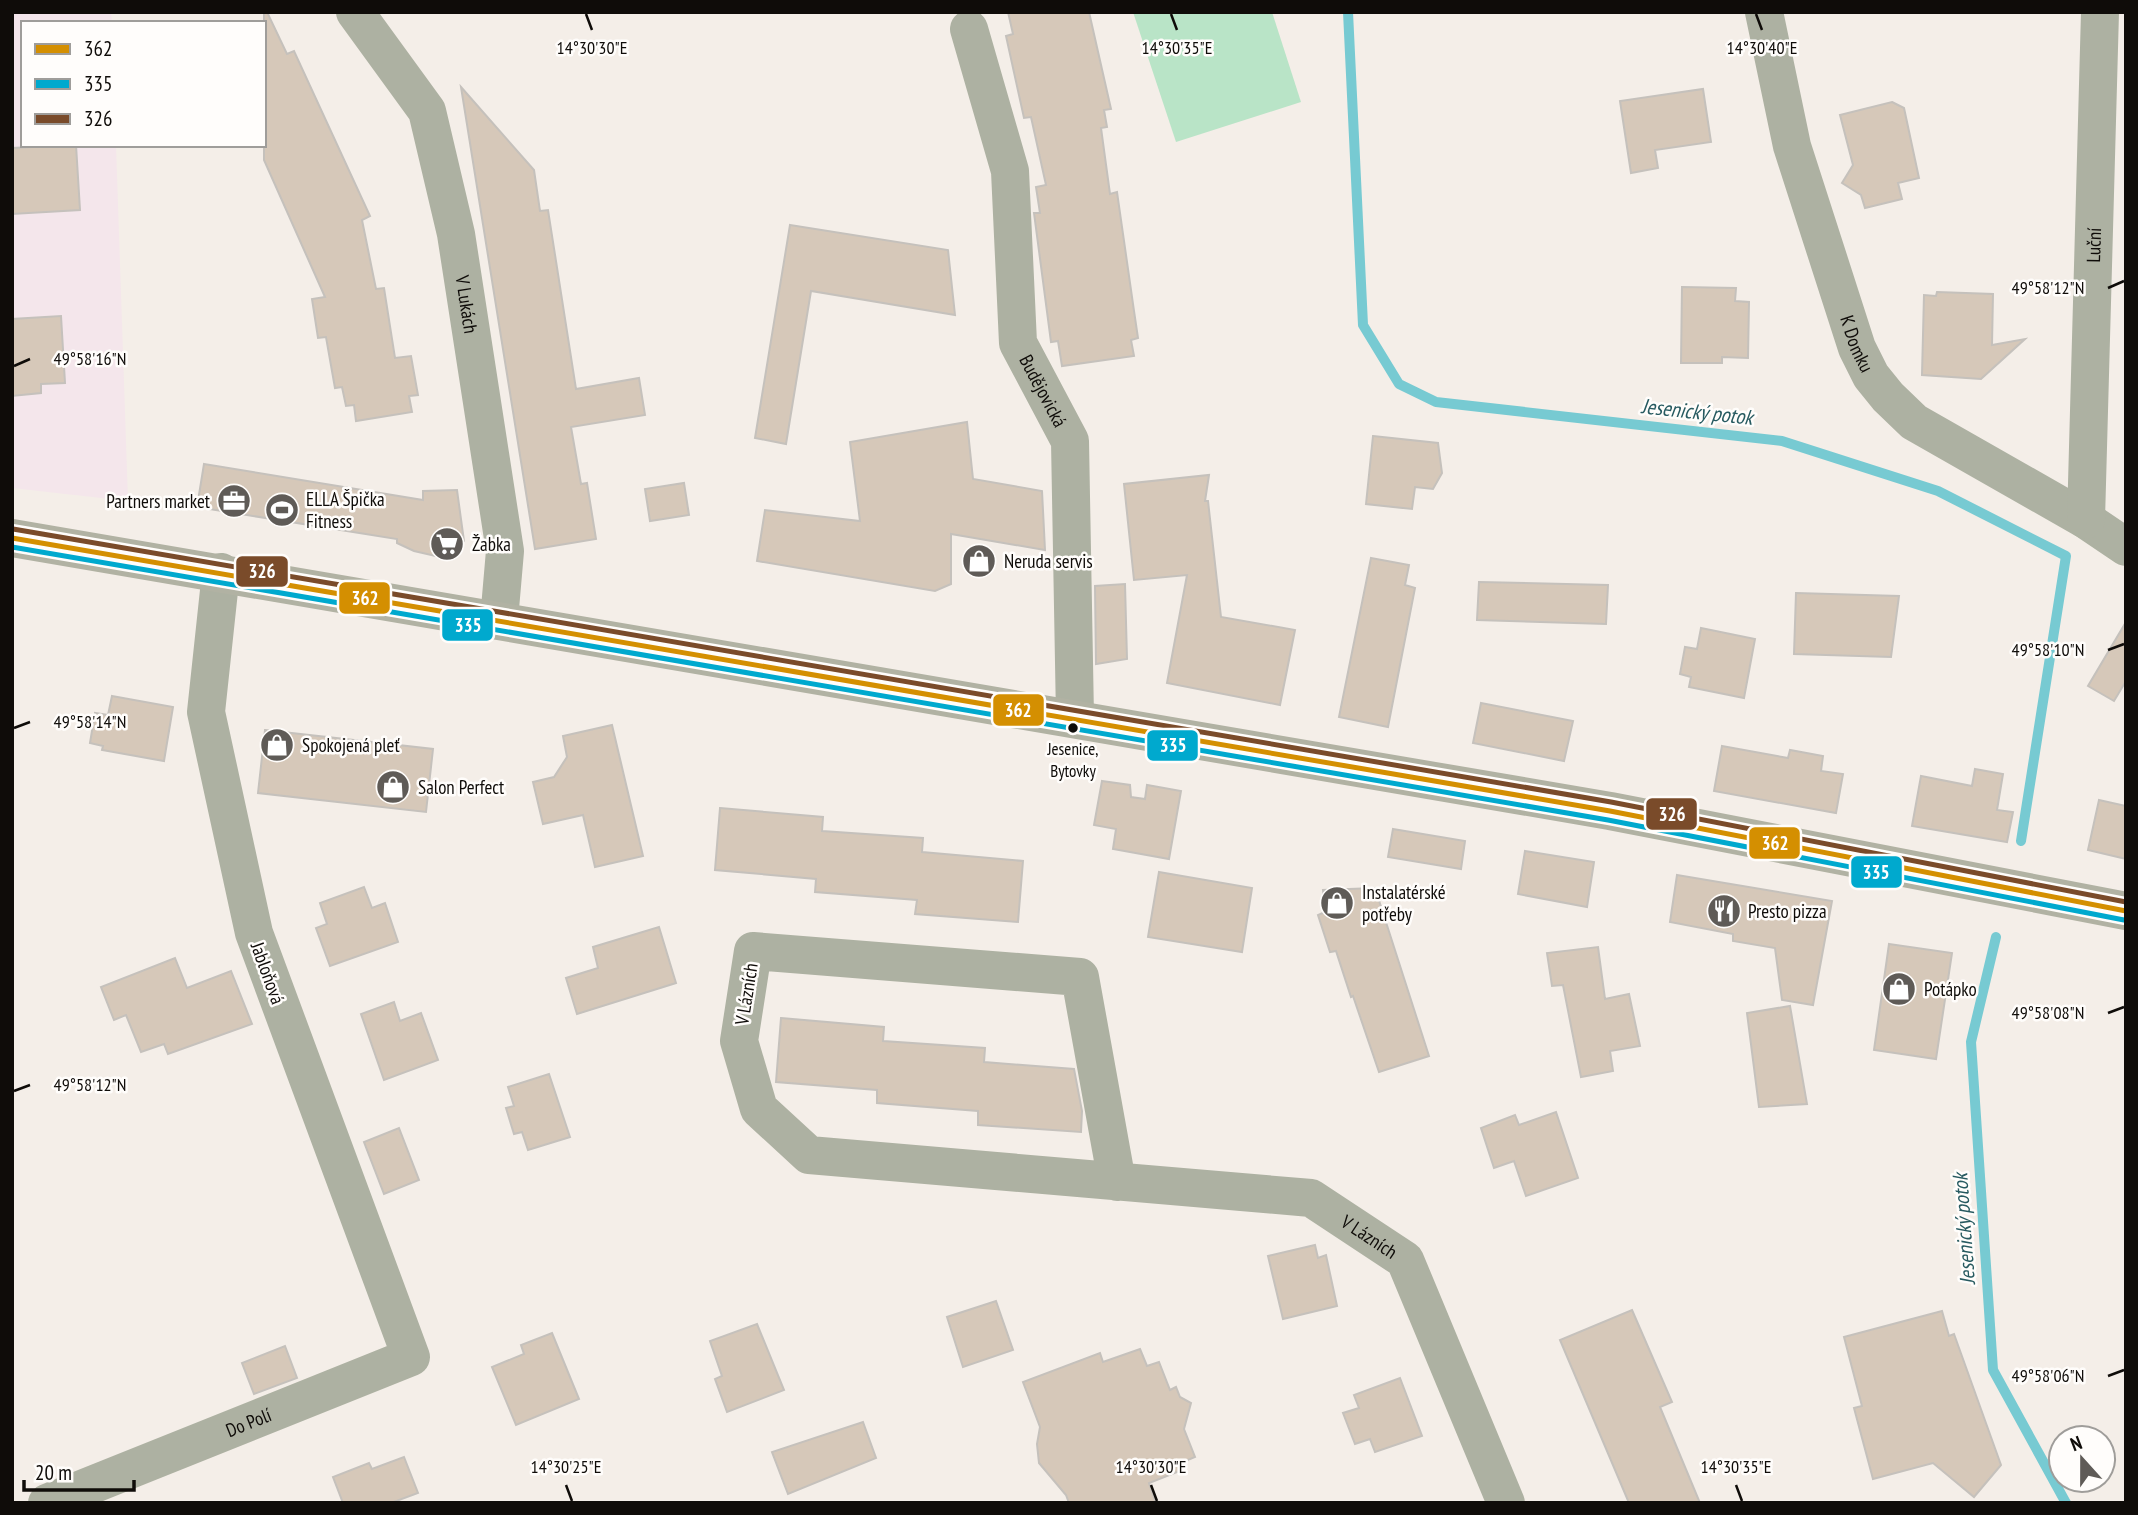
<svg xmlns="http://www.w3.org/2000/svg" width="2138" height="1515" viewBox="0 0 2138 1515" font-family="'PT Sans Narrow',sans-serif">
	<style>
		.industrial { fill: #f4e6eb }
		.garden { fill: #b9e4c7 }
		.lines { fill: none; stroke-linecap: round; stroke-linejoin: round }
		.stream { stroke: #77cad2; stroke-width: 10 }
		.building { fill: #d6c8b9; stroke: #c5c1bc; stroke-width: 2 }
		.minor { stroke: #adb1a2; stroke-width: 38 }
		.major { stroke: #b1b2a3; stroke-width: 38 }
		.bus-1-casing { stroke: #fffdfb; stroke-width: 10 }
		.bus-2-casing { stroke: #fffdfb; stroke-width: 10 }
		.bus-3-casing { stroke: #fffdfb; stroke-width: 10 }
		.bus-1 { stroke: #d48f01; stroke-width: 5 }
		.bus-2 { stroke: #00a9ce; stroke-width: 5 }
		.bus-3 { stroke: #7a4b2a; stroke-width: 5 }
		.ticks { fill: none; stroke: #0f0c09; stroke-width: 2.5 }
		.bus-dot { fill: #0f0c09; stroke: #fffdfb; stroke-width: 2.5 }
		.labels { text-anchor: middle; stroke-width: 5; stroke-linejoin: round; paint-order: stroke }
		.bus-label { font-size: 17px; fill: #0f0c09; stroke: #fffdfb }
		.street-label { font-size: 19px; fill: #0f0c09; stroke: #fffdfb }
		.poi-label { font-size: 19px; fill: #0f0c09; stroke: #fffdfb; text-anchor: start }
		.water-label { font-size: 21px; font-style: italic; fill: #275a60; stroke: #fffdfb }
		.ticks-label { font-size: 18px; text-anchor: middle; fill: #0f0c09; stroke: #fffdfb; stroke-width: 5; stroke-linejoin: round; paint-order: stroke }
		.line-badge { stroke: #fffdfb; stroke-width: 2.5 }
		.badge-label { font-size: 19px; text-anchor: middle; font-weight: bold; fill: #fff }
	</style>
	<rect width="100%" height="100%" fill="#f4eee8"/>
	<polygon class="industrial" points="12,12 111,12 112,23 23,23 23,145 116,145 128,501 12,488"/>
	<polygon class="garden" points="1133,12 1272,12 1301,102 1176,142"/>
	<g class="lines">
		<g class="stream">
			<polyline points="1348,12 1363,325 1399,384 1436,402 1782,441 1938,491 2066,556 2021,841"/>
			<polyline points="1996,937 1971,1042 1993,1370 2066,1503"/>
		</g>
	</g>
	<g class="building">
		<polygon points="264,12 267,12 287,54 294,51 370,216 362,220 376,289 384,288 395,358 411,356 418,395 409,396 412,412 356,421 354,405 346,406 342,387 335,388 326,337 318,338 312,299 325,297 264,160"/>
		<polygon points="1008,12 1089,12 1111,109 1104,110 1107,127 1101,128 1110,194 1117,192 1134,311 1138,338 1131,340 1134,356 1062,366 1058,341 1051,342 1034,213 1040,213 1036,187 1046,185 1031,117 1024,118 1006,36 1013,34"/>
		<polygon points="461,87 534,170 540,211 548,210 576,389 639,378 645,415 571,427 581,484 587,483 596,539 535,549"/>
		<polygon points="1703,89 1711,142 1655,150 1658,168 1631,173 1620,101"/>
		<polygon points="1892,102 1904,108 1919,178 1898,183 1902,199 1865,208 1861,195 1842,183 1853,165 1840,115"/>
		<polygon points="76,145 80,210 12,214 12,148"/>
		<polygon points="790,225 948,250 955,315 811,291 786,444 755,438"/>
		<polygon points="1682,287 1736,288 1735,301 1749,302 1748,358 1722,357 1722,363 1681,363"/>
		<polygon points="1937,292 1993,294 1992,345 2025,339 1981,379 1922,375 1924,295 1936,296"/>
		<polygon points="61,316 65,383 41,384 41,393 12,396 12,319"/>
		<polygon points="967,422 973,479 1042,491 1045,550 951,534 951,584 935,591 757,561 765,510 860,521 850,442"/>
		<polygon points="1373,436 1438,443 1442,473 1433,489 1415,487 1412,509 1366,504"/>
		<polygon points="204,464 423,500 423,491 457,490 464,541 444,558 414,551 397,543 397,539 197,507"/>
		<polygon points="1209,475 1205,501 1208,501 1221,617 1295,630 1280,705 1167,683 1187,575 1134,580 1124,484"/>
		<polygon points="684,483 689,515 650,521 645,489"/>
		<polygon points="1371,558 1409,565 1405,585 1415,588 1388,727 1339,717"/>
		<polygon points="1479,582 1608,585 1606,624 1477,620"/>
		<polygon points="1125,584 1127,659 1096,664 1095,586"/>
		<polygon points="1796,593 1899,596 1891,657 1794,654"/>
		<polygon points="2126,622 2126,681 2114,701 2088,686"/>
		<polygon points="1701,628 1755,639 1744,698 1689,687 1691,677 1680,674 1685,647 1697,649"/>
		<polygon points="112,696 173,707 164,761 102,750 103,746 90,743 95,713 108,715"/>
		<polygon points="1481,703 1573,721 1564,761 1473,743"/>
		<polygon points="612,725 643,856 595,867 583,815 543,824 533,782 554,777 567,757 563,736"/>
		<polygon points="265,730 433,749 426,812 258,793"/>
		<polygon points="1722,746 1788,758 1790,750 1823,756 1821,771 1843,774 1836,813 1714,791"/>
		<polygon points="1975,769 2003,774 1997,810 2013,812 2007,842 1912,826 1921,776 1972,786"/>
		<polygon points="1102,781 1130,785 1131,797 1145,799 1147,785 1181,791 1169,859 1113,849 1116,829 1094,825"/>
		<polygon points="2099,800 2126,806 2126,859 2088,850"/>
		<polygon points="720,808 823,817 822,831 923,838 922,852 1023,861 1018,922 915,914 917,900 815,892 816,879 715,870"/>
		<polygon points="1393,829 1465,841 1461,869 1388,857"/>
		<polygon points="1525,851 1594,862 1587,907 1518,894"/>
		<polygon points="1159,872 1252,888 1242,952 1148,937"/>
		<polygon points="1677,875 1832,901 1813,1005 1782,1000 1775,948 1733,941 1733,934 1670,922"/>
		<polygon points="364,887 372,908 385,903 398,942 330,966 316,928 327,924 320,903"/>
		<polygon points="1375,888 1429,1056 1379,1072 1353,996 1351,997 1336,951 1330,952 1318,915 1325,912 1323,890"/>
		<polygon points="659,927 676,983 577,1014 566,978 598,968 593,947"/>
		<polygon points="1889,944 1952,953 1936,1059 1874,1050"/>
		<polygon points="1598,947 1605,999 1629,994 1640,1046 1610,1051 1613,1071 1581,1077 1563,985 1552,986 1547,953"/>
		<polygon points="175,958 187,988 231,971 252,1024 168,1054 164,1044 141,1052 126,1015 114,1020 101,987"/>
		<polygon points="394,1002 400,1021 421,1013 438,1060 384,1080 361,1014"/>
		<polygon points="1790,1006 1807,1104 1759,1107 1747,1013"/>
		<polygon points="781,1018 884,1027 883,1041 985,1048 984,1062 1074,1069 1082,1111 1081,1132 978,1125 978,1111 877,1103 877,1090 776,1082"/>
		<polygon points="549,1074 570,1137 528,1150 522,1132 514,1134 506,1108 514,1106 508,1087"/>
		<polygon points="1556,1112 1578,1178 1526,1196 1514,1161 1494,1168 1481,1128 1515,1115 1519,1125"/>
		<polygon points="399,1128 419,1180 384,1194 364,1142"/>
		<polygon points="1315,1245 1318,1258 1326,1255 1337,1306 1283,1319 1268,1256"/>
		<polygon points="996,1301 1013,1350 963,1367 947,1317"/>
		<polygon points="1632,1310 1672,1402 1660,1407 1700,1503 1629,1503 1560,1340"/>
		<polygon points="1942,1311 1949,1336 1954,1334 2001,1465 1974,1497 1933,1463 1873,1479 1854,1408 1862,1406 1844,1337"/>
		<polygon points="757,1324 784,1390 727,1412 715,1379 722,1376 710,1341"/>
		<polygon points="552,1333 579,1399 516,1425 492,1367 524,1354 521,1345"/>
		<polygon points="285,1346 297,1378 254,1394 242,1363"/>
		<polygon points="1140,1349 1147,1366 1159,1362 1170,1390 1176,1387 1180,1397 1191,1403 1184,1429 1195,1457 1183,1462 1185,1469 1149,1483 1156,1503 1069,1503 1066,1495 1039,1463 1037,1444 1040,1427 1023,1382 1100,1353 1103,1362"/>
		<polygon points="1400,1378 1422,1436 1375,1452 1370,1439 1355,1444 1343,1413 1359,1408 1354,1395"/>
		<polygon points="863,1422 876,1458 788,1494 772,1452"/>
		<polygon points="404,1457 418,1493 391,1503 343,1503 333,1477 369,1463 372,1469"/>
	</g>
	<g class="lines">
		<g class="minor">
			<path id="s1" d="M 355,12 L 427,111 L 456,234 L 505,551 L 499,620"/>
			<path id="s2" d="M 1764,12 L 1792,146 L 1857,348 L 1871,376 L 1888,397 L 1914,422 L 2086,520 L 2126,547"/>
			<path id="s3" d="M 969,29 L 1010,171 L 1018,343 L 1070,441 L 1075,717"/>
			<path id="s4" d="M 2086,520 L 2100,12"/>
			<path id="s5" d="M 1117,1182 L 1080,977 L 753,951 L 739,1041 L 759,1109 L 809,1155 L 1311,1198 L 1405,1260 L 1506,1503"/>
			<path id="s6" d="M 47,1503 L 411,1357 L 254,933 L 206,712 L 221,572"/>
		</g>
		<polyline class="major" points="12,538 1610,811 2126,911"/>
		<g class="bus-1-casing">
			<polyline id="bus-1" points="12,538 1610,811 2126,911"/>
		</g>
		<g class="bus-2-casing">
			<polyline id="bus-2" points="12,547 1608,820 2124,920"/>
		</g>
		<g class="bus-3-casing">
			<polyline id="bus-3" points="13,529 1611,802 2126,902"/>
		</g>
		<use href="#bus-1" class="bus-1"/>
		<use href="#bus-2" class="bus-2"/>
		<use href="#bus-3" class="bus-3"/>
	</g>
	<path class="ticks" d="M 586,14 L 592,30M 1171,14 L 1177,30M 1756,14 L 1762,30M 2108,288 L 2124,281M 14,366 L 30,359M 2108,650 L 2124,644M 14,728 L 30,722M 2108,1013 L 2124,1007M 14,1091 L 30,1085M 2108,1376 L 2124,1370M 566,1485 L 572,1501M 1151,1485 L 1157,1501M 1736,1485 L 1742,1501"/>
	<defs>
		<g id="office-disc" transform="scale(1.75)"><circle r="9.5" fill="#5f5b57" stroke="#fffdfb"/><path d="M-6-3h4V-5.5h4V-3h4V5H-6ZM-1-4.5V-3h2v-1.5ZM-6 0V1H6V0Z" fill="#fff"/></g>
		<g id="stadium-disc" transform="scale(1.75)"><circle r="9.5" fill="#5f5b57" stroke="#fffdfb"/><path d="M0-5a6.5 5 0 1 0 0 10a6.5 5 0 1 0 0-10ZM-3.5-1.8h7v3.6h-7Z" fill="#fff"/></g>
		<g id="supermarket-disc" transform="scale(1.75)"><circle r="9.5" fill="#5f5b57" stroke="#fffdfb"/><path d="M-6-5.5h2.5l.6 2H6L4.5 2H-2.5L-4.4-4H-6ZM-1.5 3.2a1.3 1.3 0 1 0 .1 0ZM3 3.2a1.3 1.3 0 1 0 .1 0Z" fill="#fff"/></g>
		<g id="shop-disc" transform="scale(1.75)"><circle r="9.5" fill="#5f5b57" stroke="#fffdfb"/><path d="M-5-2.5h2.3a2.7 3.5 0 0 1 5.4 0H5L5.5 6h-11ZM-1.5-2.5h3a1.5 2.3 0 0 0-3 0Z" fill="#fff"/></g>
		<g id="restaurant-disc" transform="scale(1.75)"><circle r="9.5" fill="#5f5b57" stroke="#fffdfb"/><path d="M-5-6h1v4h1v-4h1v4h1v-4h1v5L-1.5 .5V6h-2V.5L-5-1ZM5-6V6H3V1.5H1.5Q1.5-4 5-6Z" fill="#fff"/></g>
	</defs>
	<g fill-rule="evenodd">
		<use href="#office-disc" x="234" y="501"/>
		<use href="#stadium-disc" x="282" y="510"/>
		<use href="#supermarket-disc" x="447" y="544"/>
		<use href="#shop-disc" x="979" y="561"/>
		<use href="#shop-disc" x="277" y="745"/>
		<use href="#shop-disc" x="393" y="787"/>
		<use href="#shop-disc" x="1337" y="903"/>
		<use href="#restaurant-disc" x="1724" y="911"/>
		<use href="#shop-disc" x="1899" y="989"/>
	</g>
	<circle class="bus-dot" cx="1073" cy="728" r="6"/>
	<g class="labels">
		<g class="bus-label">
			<text x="1073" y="755">Jesenice,<tspan x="1073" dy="22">Bytovky</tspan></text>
		</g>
		<g class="street-label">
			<text dy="7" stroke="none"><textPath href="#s4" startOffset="275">Luční</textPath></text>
			<text dy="7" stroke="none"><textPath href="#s1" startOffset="320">V Lukách</textPath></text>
			<text dy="7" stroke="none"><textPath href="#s2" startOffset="345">K Domku</textPath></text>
			<text dy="7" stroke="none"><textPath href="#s3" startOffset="374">Budějovická</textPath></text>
			<text transform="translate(268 973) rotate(70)" y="7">Jabloňová</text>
			<text transform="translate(746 994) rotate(-81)" y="7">V Lázních</text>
			<text dy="7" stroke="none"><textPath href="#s5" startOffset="1340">V Lázních</textPath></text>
			<text dy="7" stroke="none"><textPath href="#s6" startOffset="217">Do Polí</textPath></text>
		</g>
		<g class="poi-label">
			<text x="306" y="506">ELLA Špička<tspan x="306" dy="22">Fitness</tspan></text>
			<text x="210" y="508" text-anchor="end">Partners market</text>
			<text x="472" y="551">Žabka</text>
			<text x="1004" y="568">Neruda servis</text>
			<text x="302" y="752">Spokojená pleť</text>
			<text x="418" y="794">Salon Perfect</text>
			<text x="1362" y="899">Instalatérské<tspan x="1362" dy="22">potřeby</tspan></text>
			<text x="1748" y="918">Presto pizza</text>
			<text x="1924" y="996">Potápko</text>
		</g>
		<g class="water-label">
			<text transform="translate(1697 412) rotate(6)" y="7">Jesenický potok</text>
			<text transform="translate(1964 1229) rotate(-94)" y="7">Jesenický potok</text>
		</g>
	</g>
	<g class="ticks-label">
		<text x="592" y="54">14°30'30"E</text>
		<text x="1177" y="54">14°30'35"E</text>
		<text x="1762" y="54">14°30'40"E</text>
		<text x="2048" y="294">49°58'12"N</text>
		<text x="90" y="365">49°58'16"N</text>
		<text x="2048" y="656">49°58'10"N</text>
		<text x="90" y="728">49°58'14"N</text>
		<text x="2048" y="1019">49°58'08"N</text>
		<text x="90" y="1091">49°58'12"N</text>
		<text x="2048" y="1382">49°58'06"N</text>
		<text x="566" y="1473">14°30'25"E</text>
		<text x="1151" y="1473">14°30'30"E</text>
		<text x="1736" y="1473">14°30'35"E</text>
	</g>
	<g class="line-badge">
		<rect x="235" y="555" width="54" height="33" rx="7" fill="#7a4b2a"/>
		<rect x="338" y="581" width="53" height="34" rx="7" fill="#d48f01"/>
		<rect x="441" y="608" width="53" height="34" rx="7" fill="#00a9ce"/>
		<rect x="992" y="693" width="53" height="34" rx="7" fill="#d48f01"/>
		<rect x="1146" y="729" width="53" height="33" rx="7" fill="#00a9ce"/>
		<rect x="1645" y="797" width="53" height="34" rx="7" fill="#7a4b2a"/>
		<rect x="1748" y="826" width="53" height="34" rx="7" fill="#d48f01"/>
		<rect x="1850" y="855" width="53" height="34" rx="7" fill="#00a9ce"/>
	</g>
	<g class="badge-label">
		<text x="262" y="578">326</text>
		<text x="365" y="605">362</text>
		<text x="468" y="632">335</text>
		<text x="1018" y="717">362</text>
		<text x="1173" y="752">335</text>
		<text x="1672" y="821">326</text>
		<text x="1775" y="850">362</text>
		<text x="1876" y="879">335</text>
	</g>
	<rect width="2138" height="1515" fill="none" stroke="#0f0c09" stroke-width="28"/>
	<rect x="21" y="21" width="245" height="126" fill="#fffdfb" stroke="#9f9d9a" stroke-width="2"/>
	<rect x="35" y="44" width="35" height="10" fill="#d48f01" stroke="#9f9d9a" stroke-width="2"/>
	<text x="84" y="56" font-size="21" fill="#0f0c09">362</text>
	<rect x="35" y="79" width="35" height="10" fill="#00a9ce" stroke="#9f9d9a" stroke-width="2"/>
	<text x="84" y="91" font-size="21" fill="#0f0c09">335</text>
	<rect x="35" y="114" width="35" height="10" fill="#7a4b2a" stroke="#9f9d9a" stroke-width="2"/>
	<text x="84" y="126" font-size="21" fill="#0f0c09">326</text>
	<g transform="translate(2082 1459) rotate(339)"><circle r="33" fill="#fffdfb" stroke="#9f9d9a" stroke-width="2"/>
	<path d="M0-5L12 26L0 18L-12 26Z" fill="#5f5b57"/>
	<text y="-10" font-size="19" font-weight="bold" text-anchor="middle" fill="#0f0c09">N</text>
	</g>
	<path d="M24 1480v10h110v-10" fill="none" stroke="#0f0c09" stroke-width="3.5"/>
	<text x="35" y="1480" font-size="21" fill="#0f0c09" stroke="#fffdfb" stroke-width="5" paint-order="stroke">20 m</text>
</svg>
